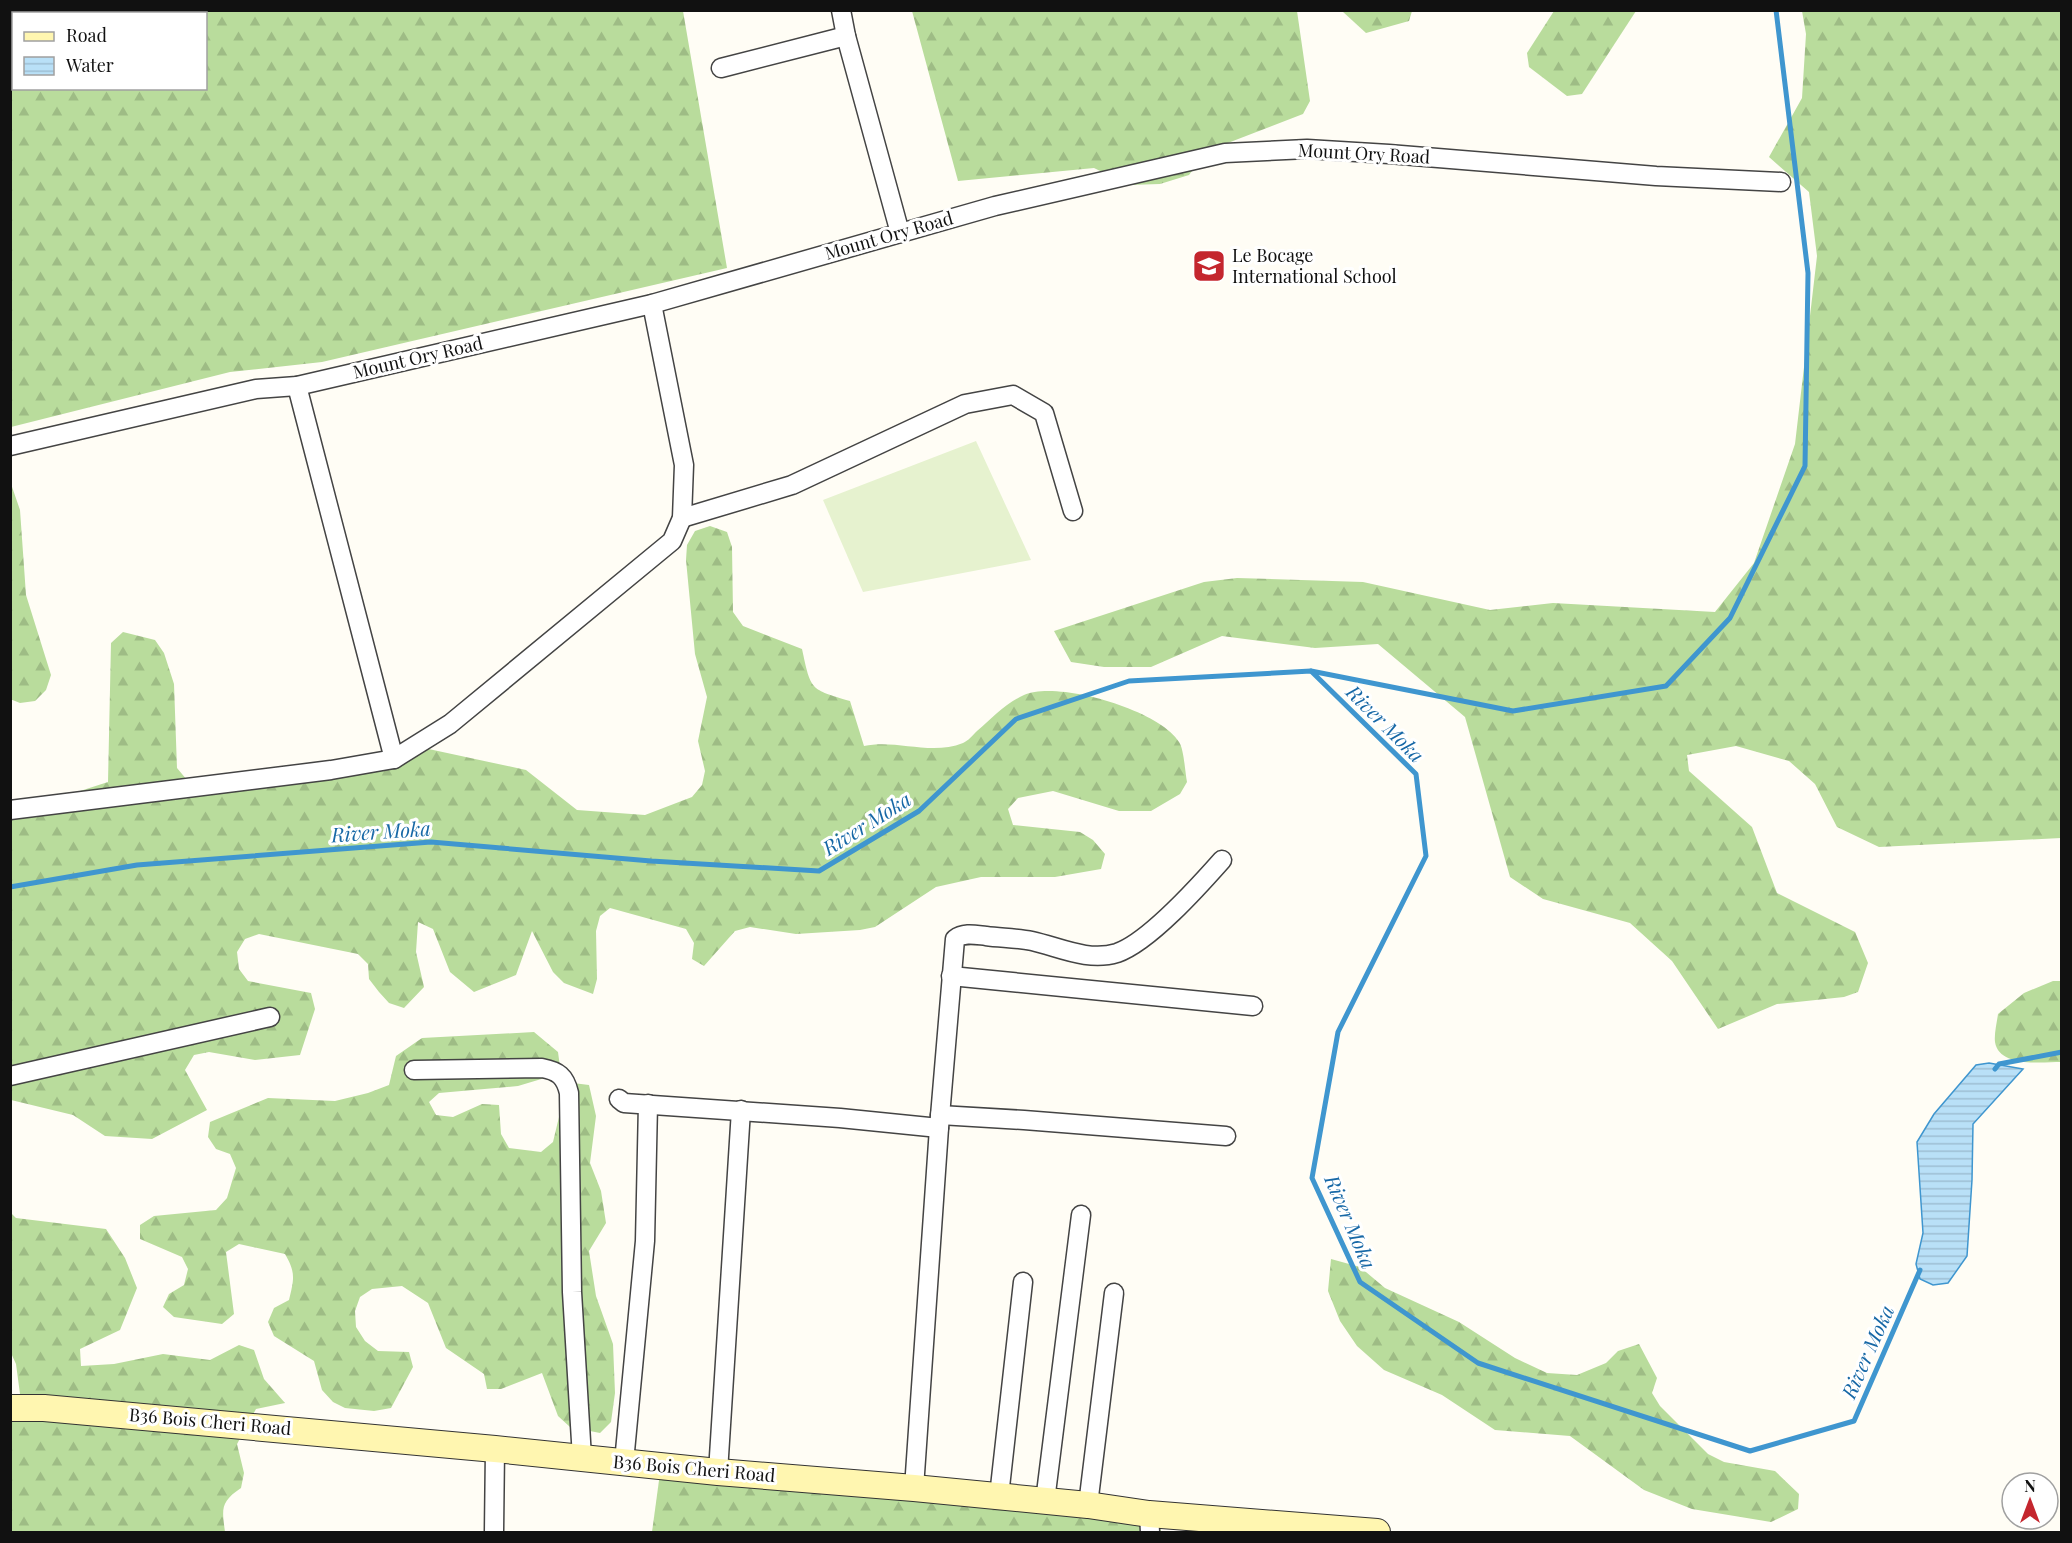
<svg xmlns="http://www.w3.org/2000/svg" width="2072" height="1543" viewBox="0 0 2072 1543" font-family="'Playfair Display',serif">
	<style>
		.forest { fill: url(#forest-firs); fill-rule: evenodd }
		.pitch { fill: #e6f2cf }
		.water { fill: url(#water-rules); stroke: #3f96cf; stroke-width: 1.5 }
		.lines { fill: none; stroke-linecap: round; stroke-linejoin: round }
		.stream { stroke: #3f96cf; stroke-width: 5 }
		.minor-casing { stroke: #444; stroke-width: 21 }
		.secondary-casing { stroke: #333; stroke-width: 28 }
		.minor { stroke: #fff; stroke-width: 18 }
		.secondary { stroke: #fff6b0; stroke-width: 26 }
		.labels { text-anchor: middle; stroke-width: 6; stroke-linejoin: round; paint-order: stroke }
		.street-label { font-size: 18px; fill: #111; stroke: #fff }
		.poi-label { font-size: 18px; fill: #111; stroke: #fff; text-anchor: start }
		.water-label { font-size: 20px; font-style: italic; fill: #1768a6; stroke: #fff }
	</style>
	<defs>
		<pattern id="forest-firs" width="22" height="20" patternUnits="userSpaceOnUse" patternTransform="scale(1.5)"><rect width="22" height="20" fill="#b9dc9c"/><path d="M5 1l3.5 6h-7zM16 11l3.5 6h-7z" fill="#9ebc85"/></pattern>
		<pattern id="water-rules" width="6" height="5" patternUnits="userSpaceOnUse" patternTransform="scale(1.5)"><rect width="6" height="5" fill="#b9e0f7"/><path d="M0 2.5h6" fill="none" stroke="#9ebfd3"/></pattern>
	</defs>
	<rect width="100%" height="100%" fill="#fffdf5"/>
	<g class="forest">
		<path d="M 11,10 L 683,11 L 727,268 L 322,362 L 230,372 L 11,427 ZM 14,14 L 206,14 L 206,88 L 14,88 Z"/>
		<polygon points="912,11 1297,11 1310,101 1303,114 1207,151 1189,175 1160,184 1129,185 1094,168 958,181"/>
		<polygon points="1342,11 1343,10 1412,11 1409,21 1366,33"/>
		<polygon points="1554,11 1636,11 1582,94 1567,96 1529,67 1527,53"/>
		<polygon points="1802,11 2061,11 2061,838 1879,847 1837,827 1815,784 1789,761 1736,746 1687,755 1689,771 1752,827 1777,893 1855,932 1868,963 1858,992 1844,997 1777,1004 1718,1029 1672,961 1630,923 1543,899 1510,877 1465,717 1378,644 1315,648 1222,636 1151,667 1104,667 1071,662 1054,631 1204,582 1237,578 1363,582 1490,610 1553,603 1715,612 1754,563 1795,444 1817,256 1809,192 1769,157 1802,98 1806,34"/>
		<polygon points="10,481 20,510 26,595 51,675 46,690 35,701 20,703 10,699"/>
		<path d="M 710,526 L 727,532 L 732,547 L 733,612 L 743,626 L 802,649 C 811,691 810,689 850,701 L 864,746 C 896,739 931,756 963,743 C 968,741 973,735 977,731 C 992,718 1006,703 1024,695 C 1057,680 1160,710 1179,742 C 1184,749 1185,772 1187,782 L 1180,794 L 1151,811 L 1119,811 L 1053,791 L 1018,798 L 1008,809 L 1013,825 L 1080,832 L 1093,840 L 1105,854 L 1101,869 L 1055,877 L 981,877 L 936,887 L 875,927 L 860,930 L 796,934 L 750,927 L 735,931 L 704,966 L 692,959 L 694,943 L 686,929 L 610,908 L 600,916 L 596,931 L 597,979 L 593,994 L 564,983 L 553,972 L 532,931 L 516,975 L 474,992 L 450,972 L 433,929 L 418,922 L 416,952 L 424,987 L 404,1008 L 389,1003 L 379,992 L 369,979 L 368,964 L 358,954 L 259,934 L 245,939 L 237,952 L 239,969 L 248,981 L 311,993 L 315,1009 L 300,1055 L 255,1060 L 209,1052 L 194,1055 L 185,1070 L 207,1110 L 152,1139 L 105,1136 L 73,1115 L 11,1100 L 11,805 L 77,792 L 108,782 L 111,643 L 123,632 L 155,640 L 164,653 L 174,684 L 177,768 L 187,780 L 270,777 L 424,748 L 526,770 L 577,810 L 645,815 L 692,797 L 702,785 L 705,771 L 698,741 L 707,697 L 695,654 L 686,560 L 687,545 L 695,531 Z"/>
		<path d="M 2053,981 L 2061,981 L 2061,1062 C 2043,1062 1999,1068 1995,1042 C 1994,1034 1997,1022 1998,1014 L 2024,993 Z"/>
		<path d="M 534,1032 L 558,1052 L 560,1067 L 548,1077 L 518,1086 L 439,1093 L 429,1102 L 436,1115 L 453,1117 L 482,1104 L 499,1105 L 501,1134 L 509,1148 L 541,1152 L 553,1142 L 564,1096 L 573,1083 L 589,1085 L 596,1116 L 590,1163 L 601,1191 L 606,1223 L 589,1251 L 596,1296 L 613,1344 L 615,1393 L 611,1422 L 600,1433 L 570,1427 L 558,1416 L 542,1373 L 501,1389 L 487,1389 L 484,1374 L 446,1348 L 428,1303 L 402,1286 L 372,1289 L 360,1297 L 355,1311 L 356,1327 L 365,1341 L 378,1351 L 409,1352 L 413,1367 L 391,1408 L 374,1411 L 345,1408 L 333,1402 L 322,1390 L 314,1361 L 274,1336 L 268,1322 L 274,1308 L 289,1300 C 294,1279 296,1273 285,1254 L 239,1244 L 226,1252 L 234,1314 L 222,1324 L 174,1317 L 163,1307 L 169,1294 L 184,1285 L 188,1269 L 182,1257 L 140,1239 L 140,1225 L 154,1216 L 216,1210 L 227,1198 L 236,1168 L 230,1154 L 216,1149 L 208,1137 L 210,1122 L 268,1098 L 335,1101 L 368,1093 L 389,1085 L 396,1056 L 422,1038 Z"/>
		<path d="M 10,1212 L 16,1218 L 106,1229 L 125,1258 L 137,1288 L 120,1330 L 80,1349 L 81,1366 L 114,1364 L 163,1354 L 210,1360 L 239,1345 L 254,1350 L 264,1379 L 285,1403 L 256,1409 L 237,1444 L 244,1473 L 241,1488 C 220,1502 222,1509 225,1532 L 11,1532 L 11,1396 L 20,1394 L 16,1364 L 11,1353 Z"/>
		<polygon points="1331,1259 1360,1267 1385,1288 1459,1322 1515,1358 1547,1373 1577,1375 1606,1363 1618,1351 1639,1344 1657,1378 1652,1393 1660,1406 1708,1454 1724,1462 1775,1471 1799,1494 1798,1509 1771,1522 1692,1509 1644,1490 1570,1436 1495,1430 1442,1395 1384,1370 1357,1346 1340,1321 1328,1291"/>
		<polygon points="660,1473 1159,1515 1161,1532 652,1532"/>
	</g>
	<polygon class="pitch" points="976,441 1031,560 863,592 823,500"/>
	<polygon class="water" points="1989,1063 2023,1069 1973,1124 1972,1180 1967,1256 1948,1283 1933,1285 1920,1279 1916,1264 1923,1233 1917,1142 1934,1114 1976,1065"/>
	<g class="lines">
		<g class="stream">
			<polyline points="1311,671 1513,711 1666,686 1730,618 1805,466 1808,273 1776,10"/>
			<polyline points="10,887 137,865 431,842 651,861 819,871 919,811 1016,719 1129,681 1311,671 1416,774 1426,856 1338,1032 1312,1178 1360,1282 1478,1363 1750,1451 1854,1421 1920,1270"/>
			<polyline points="1995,1069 1999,1064 2062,1052"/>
		</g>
		<g class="minor-casing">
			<g id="minor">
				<polyline points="841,10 846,36 900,233"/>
				<polyline points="721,68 846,36"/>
				<polyline points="297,386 394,759"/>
				<polyline points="10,446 256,389 297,386 652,304 995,206 1225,153 1307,149 1389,154 1656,176 1781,182"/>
				<polyline points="682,518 792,485 965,404 1013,395 1044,413 1073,511"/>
				<polyline points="10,810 331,770 394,759 450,724 672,541 682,518 684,465 652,304"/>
				<polyline points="951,976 1253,1006"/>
				<path d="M 414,1070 L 542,1068 C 558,1071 565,1076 569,1093 L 572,1292 L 582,1458"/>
				<polyline points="10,1076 270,1017"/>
				<polyline points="619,1099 624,1103 840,1118 939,1128"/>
				<polyline points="940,1115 1024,1120 1226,1136"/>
				<polyline points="624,1462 645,1241 648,1104"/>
				<polyline points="718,1472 741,1110"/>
				<path d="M 914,1488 L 939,1128 L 955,939 C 964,932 976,935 986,936 C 1001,938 1017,938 1032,941 C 1059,947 1088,962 1117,953 C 1149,942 1199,886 1222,860"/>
				<polyline points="999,1496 1023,1282"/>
				<polyline points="1045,1501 1081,1215"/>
				<polyline points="1088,1505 1114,1293"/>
				<polyline points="1149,1514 1150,1532"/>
				<polyline points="494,1532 495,1449"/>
			</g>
		</g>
		<g class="secondary-casing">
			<polyline id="secondary" points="10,1408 44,1408 495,1449 718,1472 914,1488 1088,1505 1149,1514 1377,1532"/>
		</g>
		<use href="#minor" class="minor"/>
		<use href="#secondary" class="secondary"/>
	</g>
	<defs>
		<g id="school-square" transform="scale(1.725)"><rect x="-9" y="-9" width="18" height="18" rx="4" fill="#c4262e" stroke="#fff"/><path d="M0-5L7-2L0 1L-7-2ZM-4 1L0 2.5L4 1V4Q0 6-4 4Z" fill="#fff"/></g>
	</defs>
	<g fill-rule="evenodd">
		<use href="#school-square" x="1209" y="266"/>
	</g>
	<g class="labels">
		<g class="street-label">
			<text transform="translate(1364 154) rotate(3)" y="6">Mount Ory Road</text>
			<text transform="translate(889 236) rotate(-16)" y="6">Mount Ory Road</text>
			<text transform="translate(418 358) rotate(-13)" y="6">Mount Ory Road</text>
			<text transform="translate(210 1422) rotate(5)" y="6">B36 Bois Cheri Road</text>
			<text transform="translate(694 1469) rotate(5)" y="6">B36 Bois Cheri Road</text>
		</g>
		<g class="poi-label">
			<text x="1232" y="262">Le Bocage<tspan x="1232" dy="21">International School</tspan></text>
		</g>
		<g class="water-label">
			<text transform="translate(1385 724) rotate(45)" y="7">River Moka</text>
			<text transform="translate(867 824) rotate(-32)" y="7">River Moka</text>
			<text transform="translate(381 832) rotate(-4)" y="7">River Moka</text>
			<text transform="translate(1350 1222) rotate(67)" y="7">River Moka</text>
			<text transform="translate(1868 1352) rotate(-66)" y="7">River Moka</text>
		</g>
	</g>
	<rect width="2072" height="1543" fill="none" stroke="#111111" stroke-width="24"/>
	<rect x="12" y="12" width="195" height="78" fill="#ffffff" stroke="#a0a0a0" stroke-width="1.5"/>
	<rect x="24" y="32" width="30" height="9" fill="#fff6b0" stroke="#a0a0a0" stroke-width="1.5"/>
	<text x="66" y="42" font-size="18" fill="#111111">Road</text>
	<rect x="24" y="57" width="30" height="18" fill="url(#water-rules)" stroke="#a0a0a0" stroke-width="1.5"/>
	<text x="66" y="72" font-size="18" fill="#111111">Water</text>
	<g transform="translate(2030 1501)"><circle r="28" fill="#ffffff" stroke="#a0a0a0" stroke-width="1.5"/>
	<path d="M0-4.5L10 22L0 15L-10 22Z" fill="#c4262e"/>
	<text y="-9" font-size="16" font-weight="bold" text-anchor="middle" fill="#111111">N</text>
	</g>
</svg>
